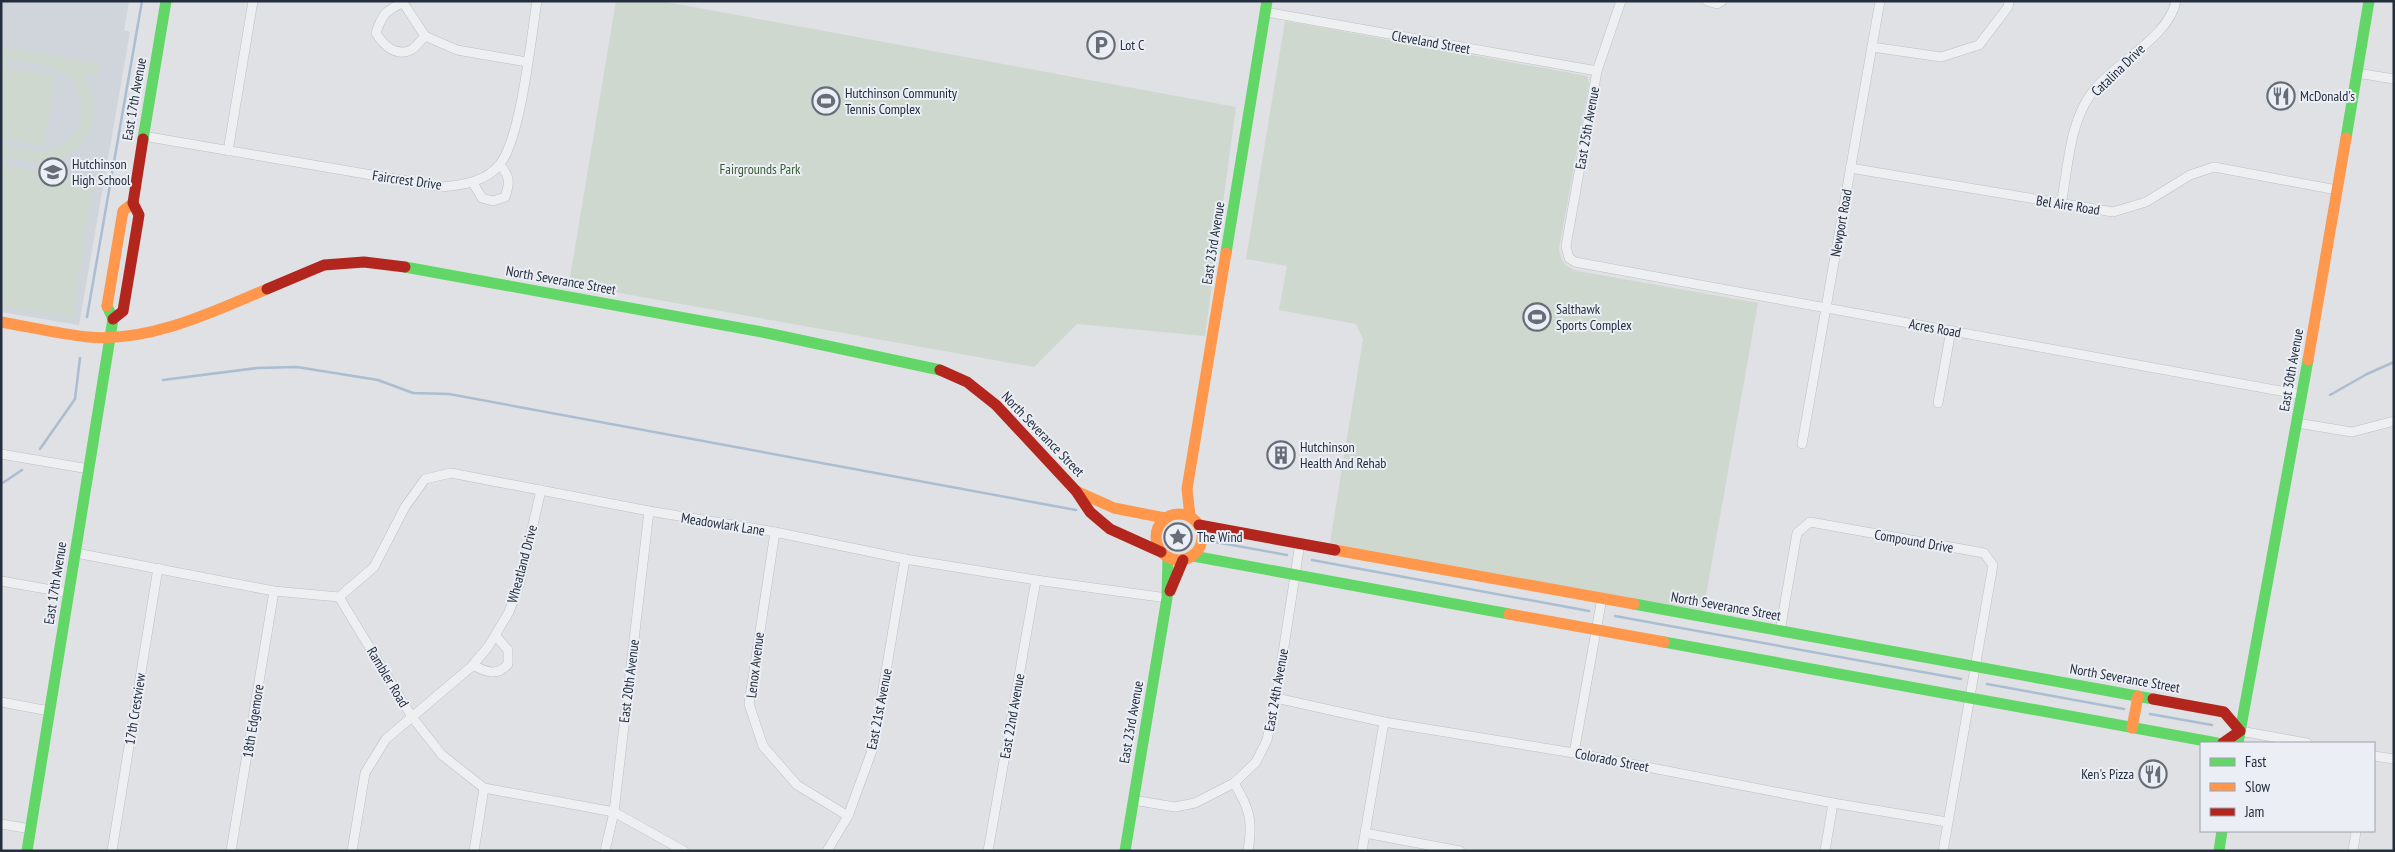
<svg xmlns="http://www.w3.org/2000/svg" width="2395" height="852" viewBox="0 0 2395 852" font-family="'PT Sans Narrow',sans-serif">
	<style>
		.built { fill: #d0d4db }
		.green { fill: #cfd8cf }
		.lines { fill: none; stroke-linecap: round; stroke-linejoin: round }
		.stream { stroke: #abbdd1; stroke-width: 2.5 }
		.street-casing { stroke: #bdbfc2; stroke-width: 10 }
		.street { stroke: #eeeff1; stroke-width: 9 }
		.fast { stroke: #63d668; stroke-width: 11 }
		.slow { stroke: #ff974d; stroke-width: 11 }
		.jam { stroke: #b3261e; stroke-width: 11 }
		.labels { text-anchor: middle; stroke-width: 4; stroke-linejoin: round; paint-order: stroke }
		.street-label { font-size: 14px; fill: #252e3e; stroke: #ebeff5 }
		.poi-label { font-size: 14px; fill: #252e3e; stroke: #ebeff5; text-anchor: start }
		.park-label { font-size: 14px; fill: #395a32; stroke: #ebeff5 }
	</style>
	<rect width="100%" height="100%" fill="#dfe1e4"/>
	<polygon class="built" points="1,1 129,1 124,30 130,32 79,325 1,312"/>
	<g class="green">
		<polygon points="616,1 661,1 1236,107 1205,336 1077,324 1034,367 569,284"/>
		<path d="M 1285,21 L 1587,76 L 1589,84 L 1559,249 C 1561,261 1566,268 1578,271 L 1758,303 L 1703,612 L 1330,543 L 1363,339 L 1356,324 L 1279,310 L 1287,266 L 1246,259 Z"/>
		<path d="M 1,47 L 100,64 L 98,75 L 82,73 C 104,103 95,152 55,161 C 37,165 19,160 1,157 L 1,145 C 17,148 35,154 51,150 C 90,139 92,88 58,70 C 42,62 18,62 1,59 Z"/>
		<polygon points="1,67 56,76 44,146 1,138"/>
		<polygon points="1,165 94,180 72,318 1,306"/>
	</g>
	<g class="lines">
		<g class="stream">
			<polyline points="87,317 142,1"/>
			<polyline points="163,380 257,368 297,367 378,380 413,393 449,394 1076,510"/>
			<polyline points="2330,395 2367,374 2394,362"/>
			<polyline points="40,449 75,399 80,358"/>
			<polyline points="1,484 22,470"/>
			<polyline points="1215,542 1287,555"/>
			<polyline points="1312,560 1589,611"/>
			<polyline points="1615,616 1961,679"/>
			<polyline points="1987,684 2124,709"/>
			<polyline points="2150,714 2212,725"/>
		</g>
		<g class="street-casing">
			<g id="street">
				<polyline points="402,1 425,36 457,50 527,62"/>
				<polyline points="1621,1 1597,71 1566,246 1569,258 1575,262 2302,395"/>
				<polyline points="1707,1 1717,4 1722,1"/>
				<path d="M 402,3 C 385,11 382,15 376,33 C 383,45 396,57 411,50 C 416,47 421,40 425,36"/>
				<polyline points="1266,12 1597,71"/>
				<polyline points="1872,47 1941,57 1979,45 2008,7 2009,1"/>
				<polyline points="2357,73 2394,79"/>
				<path d="M 143,136 L 442,187 C 463,185 486,182 500,164 C 521,138 531,38 537,1"/>
				<polyline points="228,151 253,1"/>
				<polyline points="1850,168 2113,212 2146,202 2190,175 2214,167 2337,190"/>
				<path d="M 473,183 L 482,198 L 493,201 L 505,197 C 510,183 510,176 500,165"/>
				<path d="M 2061,205 C 2068,169 2069,124 2091,94 C 2111,65 2169,38 2176,1"/>
				<polyline points="1938,403 1951,330"/>
				<polyline points="2297,423 2352,432 2394,421"/>
				<polyline points="1802,444 1880,1"/>
				<polyline points="1,454 89,469"/>
				<polyline points="775,532 749,704 763,746 797,785 848,816"/>
				<polyline points="76,553 274,591 339,597"/>
				<polyline points="1,581 69,593"/>
				<polyline points="339,597 374,567 405,507 425,479 451,473 649,511 775,532 905,559 1036,580 1167,598"/>
				<polyline points="339,597 412,717 442,755 484,788 614,812 684,851"/>
				<polyline points="1780,631 1797,533 1810,522 1984,553 1993,565 1943,851"/>
				<path d="M 473,665 C 486,672 497,677 508,664 L 508,650 L 496,636"/>
				<polyline points="1276,698 1384,722 1574,753 1833,803 1947,822"/>
				<polyline points="1,702 49,711"/>
				<polyline points="2240,731 2307,743"/>
				<polyline points="1574,753 1602,598"/>
				<polyline points="2374,756 2394,759"/>
				<polyline points="1133,800 1175,807 1195,803 1234,783"/>
				<polyline points="1,824 31,829"/>
				<polyline points="1365,833 1460,851"/>
				<polyline points="112,851 158,568"/>
				<polyline points="231,851 274,591"/>
				<polyline points="352,851 365,773 386,739 471,667 488,647 509,612 520,582 541,490"/>
				<polyline points="474,851 484,788"/>
				<polyline points="605,851 614,812 649,511"/>
				<polyline points="827,851 848,816 873,748 905,559"/>
				<polyline points="988,851 1036,580"/>
				<path d="M 1248,851 C 1253,821 1250,809 1234,783 L 1256,762 L 1267,740 L 1276,698 L 1300,543"/>
				<polyline points="1362,851 1384,722"/>
				<polyline points="1825,851 1833,803"/>
				<polyline points="2353,851 2356,831"/>
			</g>
		</g>
		<use href="#street" class="street"/>
		<g class="fast">
			<polyline points="2346,138 2369,1"/>
			<polyline points="143,139 166,1"/>
			<polyline points="1226,253 1267,1"/>
			<polyline points="405,267 767,333 940,370"/>
			<polyline points="1193,556 1509,614"/>
			<polyline points="1634,604 2153,699"/>
			<polyline points="1664,642 2217,743"/>
			<polyline points="2238,743 2308,360"/>
			<polyline points="27,851 113,319 107,306"/>
			<polyline points="1125,851 1167,598 1168,557"/>
			<polyline points="2219,851 2222,831"/>
		</g>
		<g class="slow">
			<polyline points="107,306 123,211 133,203"/>
			<path d="M 1,322 C 30,327 59,334 88,337 C 148,343 213,312 267,289"/>
			<polyline points="2308,360 2346,138"/>
			<polyline points="1076,491 1114,508 1165,518"/>
			<circle cx="1179" cy="537" r="23"/>
			<polyline points="1190,516 1187,489 1226,253"/>
			<polyline points="1335,550 1634,604"/>
			<polyline points="1509,614 1664,642"/>
			<polyline points="2132,728 2138,696"/>
		</g>
		<g class="jam">
			<polyline points="267,289 324,265 364,262 405,267"/>
			<polyline points="113,319 123,311 139,215 133,203 143,139"/>
			<polyline points="940,370 967,382 996,405 1076,491 1090,512 1110,529 1161,552"/>
			<polyline points="1199,525 1335,550"/>
			<polyline points="1170,591 1183,560"/>
			<polyline points="2153,699 2224,712 2240,731 2223,743"/>
		</g>
	</g>
	<defs>
		<g id="parking-ring" transform="scale(1.4375)"><circle r="9.5" fill="#ebeff5" stroke="#666d78" stroke-width="1.5"/><path d="M-3.5-5.5H1a3.5 3.5 0 0 1 0 7H-1V5.5H-3.5ZM-1-3.4V-.6H.8a1.4 1.4 0 0 0 0-2.8Z" fill="#666d78"/></g>
		<g id="restaurant-ring" transform="scale(1.4375)"><circle r="9.5" fill="#ebeff5" stroke="#666d78" stroke-width="1.5"/><path d="M-5-6h1v4h1v-4h1v4h1v-4h1v5L-1.5 .5V6h-2V.5L-5-1ZM5-6V6H3V1.5H1.5Q1.5-4 5-6Z" fill="#666d78"/></g>
		<g id="stadium-ring" transform="scale(1.4375)"><circle r="9.5" fill="#ebeff5" stroke="#666d78" stroke-width="1.5"/><path d="M0-5a6.5 5 0 1 0 0 10a6.5 5 0 1 0 0-10ZM-3.5-1.8h7v3.6h-7Z" fill="#666d78"/></g>
		<g id="school-ring" transform="scale(1.4375)"><circle r="9.5" fill="#ebeff5" stroke="#666d78" stroke-width="1.5"/><path d="M0-5L7-2L0 1L-7-2ZM-4 1L0 2.5L4 1V4Q0 6-4 4Z" fill="#666d78"/></g>
		<g id="building-ring" transform="scale(1.4375)"><circle r="9.5" fill="#ebeff5" stroke="#666d78" stroke-width="1.5"/><path d="M-4-6H4V6H1V3H-1V6H-4ZM-2.5-4.3h1.7v1.8h-1.7ZM.8-4.3h1.7v1.8H.8ZM-2.5-1h1.7V.8h-1.7ZM.8-1h1.7V.8H.8Z" fill="#666d78"/></g>
		<g id="sight-ring" transform="scale(1.4375)"><circle r="9.5" fill="#ebeff5" stroke="#666d78" stroke-width="1.5"/><path d="M0-6L1.8-2.2L6-1.7L2.9 1.2L3.7 5.4L0 3.3L-3.7 5.4L-2.9 1.2L-6-1.7L-1.8-2.2Z" fill="#666d78"/></g>
	</defs>
	<g fill-rule="evenodd">
		<use href="#parking-ring" x="1101" y="45"/>
		<use href="#restaurant-ring" x="2281" y="96"/>
		<use href="#stadium-ring" x="826" y="101"/>
		<use href="#school-ring" x="53" y="172"/>
		<use href="#stadium-ring" x="1537" y="317"/>
		<use href="#building-ring" x="1281" y="455"/>
		<use href="#sight-ring" x="1178" y="537"/>
		<use href="#restaurant-ring" x="2153" y="774"/>
	</g>
	<g class="labels">
		<g class="street-label">
			<text transform="translate(1431 42) rotate(10)" y="5">Cleveland Street</text>
			<text transform="translate(2118 70) rotate(-44)" y="5">Catalina Drive</text>
			<text transform="translate(134 99) rotate(-80)" y="5">East 17th Avenue</text>
			<text transform="translate(1587 128) rotate(-80)" y="5">East 25th Avenue</text>
			<text transform="translate(407 180) rotate(8)" y="5">Faircrest Drive</text>
			<text transform="translate(2068 205) rotate(9)" y="5">Bel Aire Road</text>
			<text transform="translate(1841 223) rotate(-80)" y="5">Newport Road</text>
			<text transform="translate(1213 243) rotate(-81)" y="5">East 23rd Avenue</text>
			<text transform="translate(561 280) rotate(10)" y="5">North Severance Street</text>
			<text transform="translate(1935 328) rotate(10)" y="5">Acres Road</text>
			<text transform="translate(2291 370) rotate(-80)" y="5">East 30th Avenue</text>
			<text transform="translate(1043 434) rotate(46)" y="5">North Severance Street</text>
			<text transform="translate(723 524) rotate(9)" y="5">Meadowlark Lane</text>
			<text transform="translate(1914 541) rotate(10)" y="5">Compound Drive</text>
			<text transform="translate(522 564) rotate(-75)" y="5">Wheatland Drive</text>
			<text transform="translate(55 583) rotate(-81)" y="5">East 17th Avenue</text>
			<text transform="translate(1726 606) rotate(10)" y="5">North Severance Street</text>
			<text transform="translate(755 665) rotate(-83)" y="5">Lenox Avenue</text>
			<text transform="translate(388 677) rotate(59)" y="5">Rambler Road</text>
			<text transform="translate(2125 678) rotate(10)" y="5">North Severance Street</text>
			<text transform="translate(629 681) rotate(-83)" y="5">East 20th Avenue</text>
			<text transform="translate(1276 690) rotate(-80)" y="5">East 24th Avenue</text>
			<text transform="translate(135 709) rotate(-81)" y="5">17th Crestview</text>
			<text transform="translate(879 709) rotate(-79)" y="5">East 21st Avenue</text>
			<text transform="translate(1012 716) rotate(-80)" y="5">East 22nd Avenue</text>
			<text transform="translate(253 721) rotate(-81)" y="5">18th Edgemore</text>
			<text transform="translate(1131 722) rotate(-80)" y="5">East 23rd Avenue</text>
			<text transform="translate(1612 760) rotate(11)" y="5">Colorado Street</text>
		</g>
		<g class="poi-label">
			<text x="1120" y="50">Lot C</text>
			<text x="845" y="98">Hutchinson Community<tspan x="845" dy="16">Tennis Complex</tspan></text>
			<text x="2300" y="101">McDonald's</text>
			<text x="72" y="169">Hutchinson<tspan x="72" dy="16">High School</tspan></text>
			<text x="1556" y="314">Salthawk<tspan x="1556" dy="16">Sports Complex</tspan></text>
			<text x="1300" y="452">Hutchinson<tspan x="1300" dy="16">Health And Rehab</tspan></text>
			<text x="1197" y="542">The Wind</text>
			<text x="2134" y="779" text-anchor="end">Ken's Pizza</text>
		</g>
		<g class="park-label">
			<text x="760" y="174">Fairgrounds Park</text>
		</g>
	</g>
	<rect width="2395" height="852" fill="none" stroke="#252e3e" stroke-width="5"/>
	<rect x="2200" y="742" width="175" height="90" fill="#ebeff5" stroke="#9ca2ac"/>
	<rect x="2210" y="758" width="25" height="8" fill="#63d668" stroke="#9ca2ac"/>
	<text x="2245" y="767" font-size="15" fill="#252e3e">Fast</text>
	<rect x="2210" y="783" width="25" height="8" fill="#ff974d" stroke="#9ca2ac"/>
	<text x="2245" y="792" font-size="15" fill="#252e3e">Slow</text>
	<rect x="2210" y="808" width="25" height="8" fill="#b3261e" stroke="#9ca2ac"/>
	<text x="2245" y="817" font-size="15" fill="#252e3e">Jam</text>
</svg>
